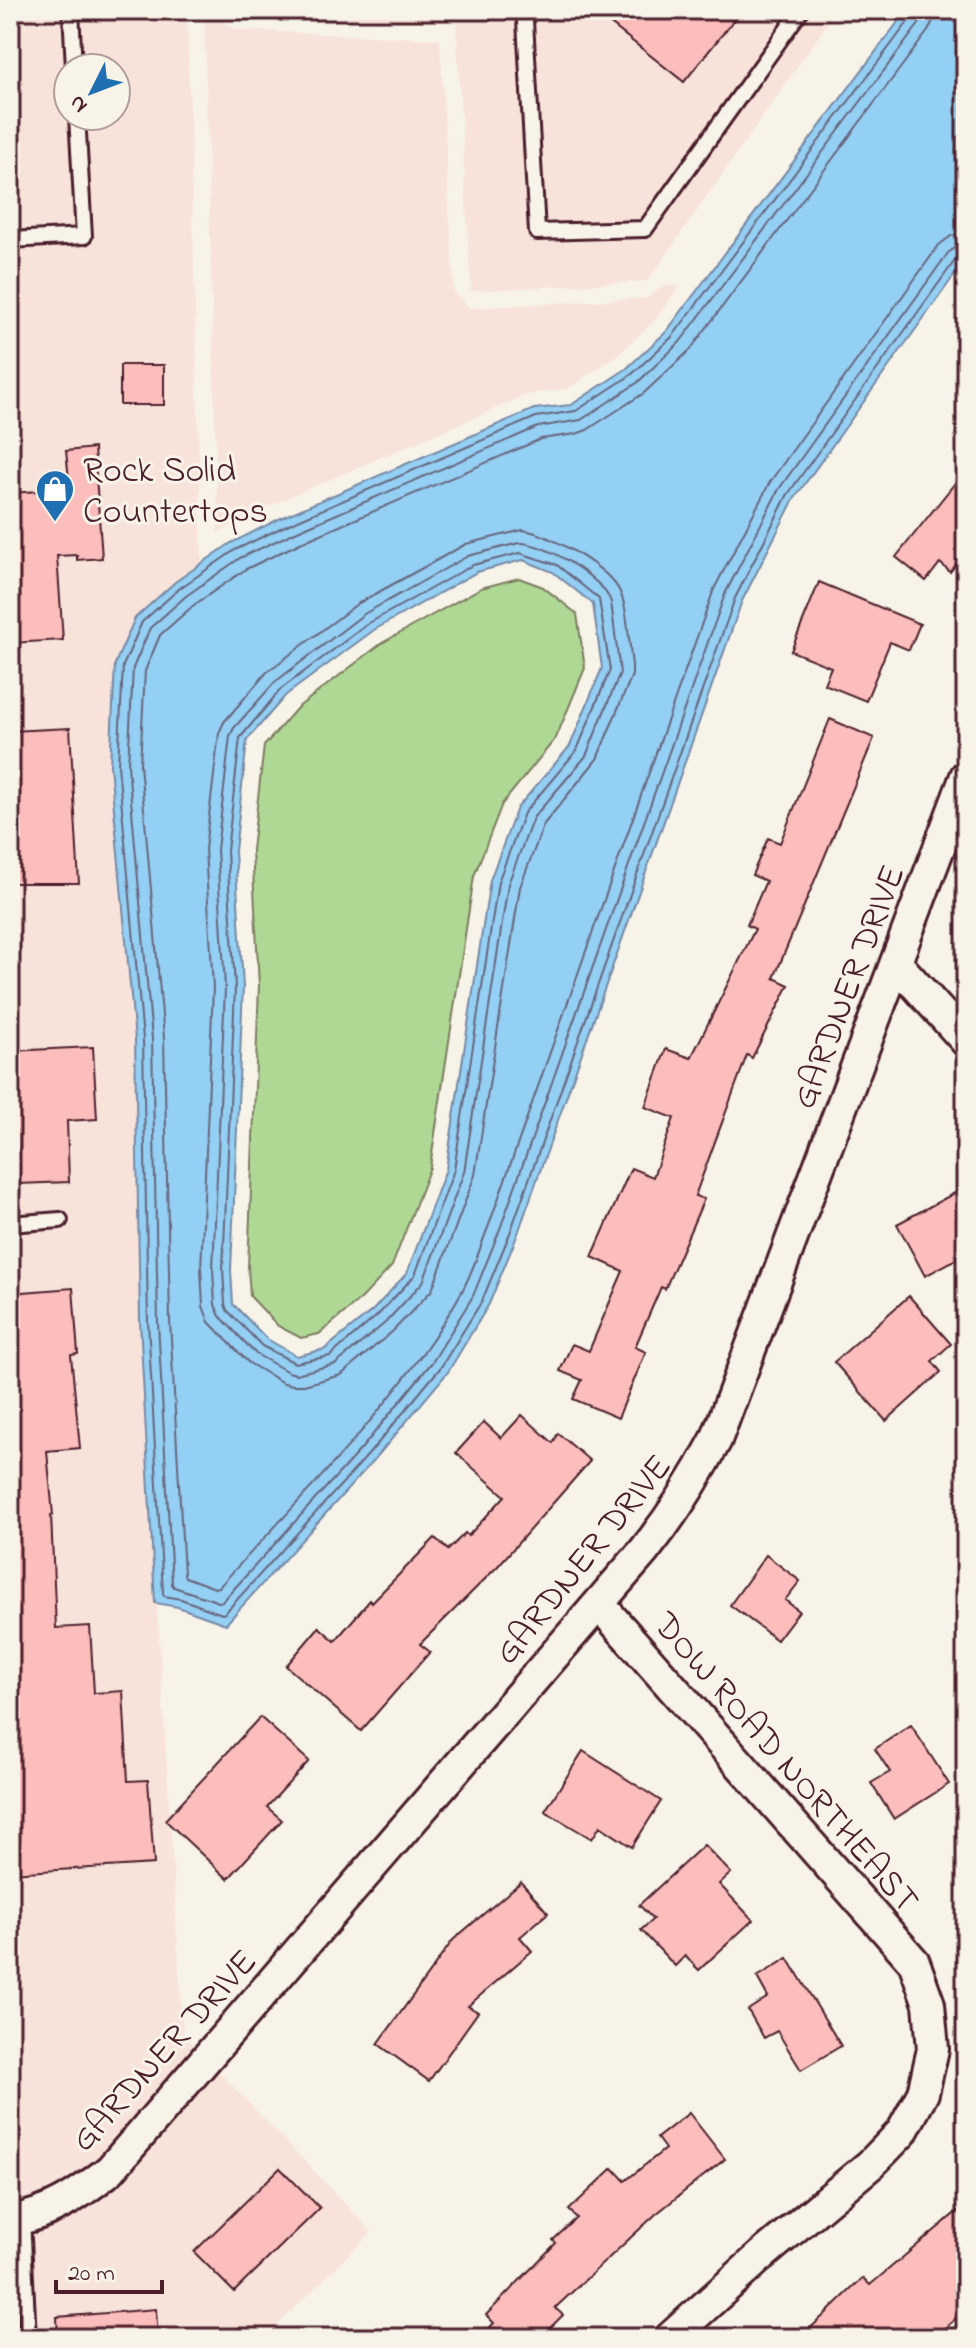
<svg xmlns="http://www.w3.org/2000/svg" width="976" height="2348" viewBox="0 0 976 2348" font-family="'Indie Flower',sans-serif">
	<style>
		.built { fill: #f8e3db; fill-rule: evenodd }
		.green { fill: #afd895; stroke: #7c7c60; stroke-width: 2 }
		.water { fill: #94cff4; stroke: #7689a4; stroke-width: 2; fill-rule: evenodd }
		.lines { fill: none; stroke-linecap: round; stroke-linejoin: round }
		.shore { stroke: #68657b; stroke-width: 2 }
		.building { fill: #fbbebc; stroke: #4a1f2b; stroke-width: 2 }
		.lane-casing { stroke: #4a1f2b; stroke-width: 20 }
		.street-casing { stroke: #4a1f2b; stroke-width: 36 }
		.lane { stroke: #f7f3e8; stroke-width: 14 }
		.street { stroke: #f7f3e8; stroke-width: 30 }
		.labels { text-anchor: middle; stroke-width: 6; stroke-linejoin: round; paint-order: stroke }
		.poi-label { font-size: 36px; fill: #4a1f2b; stroke: #f7f3e8; text-anchor: start }
		.street-label { font-size: 36px; fill: #4a1f2b; stroke: #f7f3e8 }
	</style>
	<rect width="100%" height="100%" fill="#f7f3e8"/>
	<filter id="ink" filterUnits="userSpaceOnUse"><feTurbulence type="fractalNoise" baseFrequency=".0125" numOctaves="2"/><feDisplacementMap in="SourceGraphic" scale="16" xChannelSelector="R" yChannelSelector="G"/><feConvolveMatrix kernelMatrix="1 2 1 2 8 2 1 2 1" color-interpolation-filters="sRGB"/></filter>
	<g filter="url(#ink)">
		<g class="built">
			<path d="M 10,10 L 187,10 L 202,563 L 175,582 L 135,618 L 135,1040 L 140,1322 L 183,2034 L 372,2232 L 264,2338 L 10,2338 ZM 68,68 L 116,68 L 116,116 L 68,116 Z"/>
			<polygon points="204,10 209,10 229,26 238,30 440,39 454,293 470,308 647,298 664,286 680,286 654,321 617,356 567,389 529,394 280,501 218,533"/>
			<polygon points="236,10 837,10 648,281 471,291 456,23 240,13"/>
		</g>
		<polygon class="green" points="519,578 543,587 577,614 585,668 556,738 502,804 474,876 430,1167 392,1266 362,1298 319,1334 301,1338 278,1326 250,1296 248,1267 259,986 252,850 264,746 297,708 382,643 481,588"/>
		<path class="water" d="M 907,10 L 966,10 L 966,259 L 794,499 L 742,601 L 517,1236 L 489,1304 L 448,1372 L 374,1460 L 226,1624 L 178,1607 L 155,1603 L 140,1322 L 135,1040 L 110,765 L 115,664 L 135,618 L 175,582 L 231,543 L 285,516 L 534,409 L 571,405 L 626,369 L 666,332 ZM 523,560 L 553,572 L 593,604 L 602,668 L 570,746 L 517,808 L 490,880 L 446,1169 L 407,1273 L 373,1310 L 325,1349 L 297,1356 L 267,1339 L 233,1304 L 231,1270 L 243,987 L 235,851 L 247,740 L 286,695 L 374,630 L 477,572 Z"/>
		<g class="lines">
			<g class="shore">
				<polyline points="912,10 911,18 672,337 631,375 576,411 536,417 289,524 235,550 180,588 142,622 123,666 118,765 143,1039 148,1322 163,1593 164,1596 181,1599 222,1614 225,1613 368,1455 441,1367 482,1301 510,1233 735,598 788,494 956,259 966,255"/>
				<polyline points="922,10 919,24 680,342 637,383 581,420 538,427 293,533 240,558 186,596 150,628 133,668 128,765 152,1039 158,1322 172,1584 174,1587 219,1602 222,1602 361,1449 433,1361 473,1296 500,1229 725,594 779,489 948,253 956,247 966,245"/>
				<path d="M 934,10 L 933,21 L 928,31 L 690,350 L 644,393 L 587,430 L 576,434 L 541,439 L 298,544 L 246,569 L 194,605 L 160,635 L 145,671 L 140,764 L 164,1038 L 170,1321 L 184,1574 L 185,1577 L 215,1588 L 219,1587 C 301,1497 401,1400 461,1293 C 473,1272 480,1247 489,1225 L 714,589 L 770,482 L 939,245 L 951,236 L 966,233"/>
				<path d="M 523,530 C 549,533 609,568 620,592 C 628,609 629,645 632,665 L 632,675 L 597,759 L 544,824 L 520,887 L 475,1175 L 432,1290 L 393,1331 L 341,1375 L 304,1385 L 293,1385 L 283,1383 L 249,1363 L 209,1322 L 203,1306 L 201,1269 L 213,988 L 205,849 L 219,733 L 224,722 L 267,672 L 357,604 L 466,544 Z"/>
				<path d="M 519,543 C 544,542 603,578 611,602 L 620,673 L 586,756 L 533,818 L 508,884 L 464,1172 L 423,1282 L 385,1323 L 336,1364 L 296,1374 L 288,1372 L 256,1354 L 220,1316 L 215,1305 L 213,1269 L 225,988 L 217,850 L 230,736 L 234,728 L 275,682 L 364,614 L 468,556 Z"/>
				<polygon points="520,553 557,565 599,599 610,670 577,750 524,813 498,882 454,1170 415,1275 378,1315 330,1356 295,1363 262,1346 227,1310 225,1304 223,1269 235,988 227,851 240,738 281,689 369,623 473,565"/>
			</g>
		</g>
		<g class="building">
			<polygon points="593,10 742,10 684,82"/>
			<rect x="120" y="365" width="44" height="40"/>
			<polygon points="94,448 102,558 77,560 77,555 57,556 63,640 10,643 10,493 70,489 66,451"/>
			<polygon points="966,469 966,552 950,572 940,563 926,581 896,557"/>
			<polygon points="819,582 920,624 909,650 890,642 866,701 824,684 831,667 791,651"/>
			<polygon points="830,719 874,738 774,978 789,985 752,1058 747,1055 695,1196 704,1199 665,1289 661,1287 635,1347 646,1352 618,1418 573,1399 582,1380 560,1371 572,1344 589,1351 623,1271 592,1257 631,1168 653,1177 674,1118 645,1107 666,1049 691,1058 755,929 747,925 766,881 752,875 768,838 780,843"/>
			<polygon points="70,728 79,883 10,883 10,731"/>
			<polygon points="93,1047 97,1119 67,1121 69,1182 19,1184 16,1130 10,1130 10,1051"/>
			<polygon points="966,1187 966,1254 925,1276 897,1224"/>
			<polygon points="73,1288 78,1354 71,1355 80,1448 47,1451 53,1515 51,1515 56,1628 90,1626 94,1693 123,1691 128,1781 148,1780 154,1864 10,1873 10,1293"/>
			<polygon points="909,1296 951,1344 932,1361 941,1372 886,1421 834,1362"/>
			<polygon points="522,1415 553,1443 558,1433 590,1461 498,1566 420,1644 430,1652 361,1731 286,1666 319,1627 335,1641 370,1600 372,1602 435,1538 448,1550 465,1533 468,1536 505,1496 456,1453 484,1422 501,1438"/>
			<polygon points="766,1555 800,1581 785,1600 799,1611 777,1640 730,1605"/>
			<polygon points="260,1717 309,1761 267,1807 282,1820 228,1879 165,1820"/>
			<polygon points="911,1725 949,1784 894,1819 871,1783 890,1772 875,1749"/>
			<polygon points="583,1751 661,1801 632,1847 600,1826 592,1839 545,1811"/>
			<polygon points="704,1845 731,1873 719,1884 753,1920 699,1970 685,1956 675,1966 641,1930 653,1919 639,1905"/>
			<polygon points="521,1882 548,1913 520,1937 532,1951 468,2006 478,2012 429,2081 378,2044 453,1940"/>
			<polygon points="788,1958 841,2046 801,2070 777,2031 764,2038 748,2010 768,1997 757,1977"/>
			<polygon points="689,2113 725,2159 656,2214 555,2308 563,2315 540,2338 480,2338 494,2323 486,2315 556,2243 553,2240 577,2218 569,2210 613,2168 625,2181 665,2149 657,2138"/>
			<polygon points="280,2168 320,2208 234,2292 194,2252"/>
			<polygon points="966,2204 966,2310 933,2338 800,2338 863,2278 870,2285"/>
			<polygon points="156,2309 158,2338 58,2338 57,2317"/>
		</g>
		<g class="lines">
			<g class="lane-casing">
				<g id="lane">
					<polyline points="71,10 74,68"/>
					<polyline points="522,10 525,21 537,232 645,229 801,10"/>
					<polyline points="10,240 84,236 77,116"/>
					<polyline points="10,1224 60,1220"/>
					<polyline points="22,2219 28,2338"/>
				</g>
			</g>
			<g class="street-casing">
				<g id="street">
					<polyline points="896,963 966,1041"/>
					<polyline points="599,1604 914,1962 929,2004 933,2049 923,2093 902,2132 871,2164 762,2255 670,2338"/>
					<path d="M 10,2221 C 51,2214 77,2196 110,2170 L 644,1551 C 672,1516 695,1480 716,1440 L 966,776"/>
				</g>
			</g>
			<use href="#lane" class="lane"/>
			<use href="#street" class="street"/>
		</g>
	</g>
	<defs>
		<g id="shop-pin" transform="scale(2)"><path d="M0 17L-7.5 6A9.5 9.5 0 1 1 7.5 6Z" fill="#1f6fb2" stroke="#f7f3e8"/><path d="M-5-2.5h2.3a2.7 3.5 0 0 1 5.4 0H5L5.5 6h-11ZM-1.5-2.5h3a1.5 2.3 0 0 0-3 0Z" fill="#fff"/></g>
	</defs>
	<g fill-rule="evenodd">
		<use href="#shop-pin" x="55" y="489"/>
	</g>
	<g class="labels">
		<g class="poi-label">
			<text x="83" y="481">Rock Solid<tspan x="83" dy="41">Countertops</tspan></text>
		</g>
		<g class="street-label">
			<text transform="translate(846 986) rotate(-69)" y="13">GARDNER DRIVE</text>
			<text transform="translate(581 1558) rotate(-51)" y="13">GARDNER DRIVE</text>
			<text transform="translate(788 1761) rotate(49)" y="13">DOW ROAD NORTHEAST</text>
			<text transform="translate(162 2049) rotate(-48)" y="13">GARDNER DRIVE</text>
		</g>
	</g>
	<rect width="976" height="2348" fill="none" stroke="#f7f3e8" stroke-width="40"/>
	<rect x="20" y="20" width="936" height="2308" fill="none" stroke="#4a1f2b" stroke-width="3" filter="url(#ink)"/>
	<g transform="translate(92 92) rotate(228)"><circle r="38" fill="#f7f3e8" stroke="#b29e9c" stroke-width="2"/>
	<path d="M0-6L14 30L0 20L-14 30Z" fill="#1f6fb2"/>
	<text y="-12" font-size="22" font-weight="bold" text-anchor="middle" fill="#4a1f2b">N</text>
	</g>
	<path d="M56 2280v12h106v-12" fill="none" stroke="#4a1f2b" stroke-width="4"/>
	<text x="68" y="2280" font-size="24" fill="#4a1f2b" stroke="#f7f3e8" stroke-width="6" paint-order="stroke">20 m</text>
</svg>
